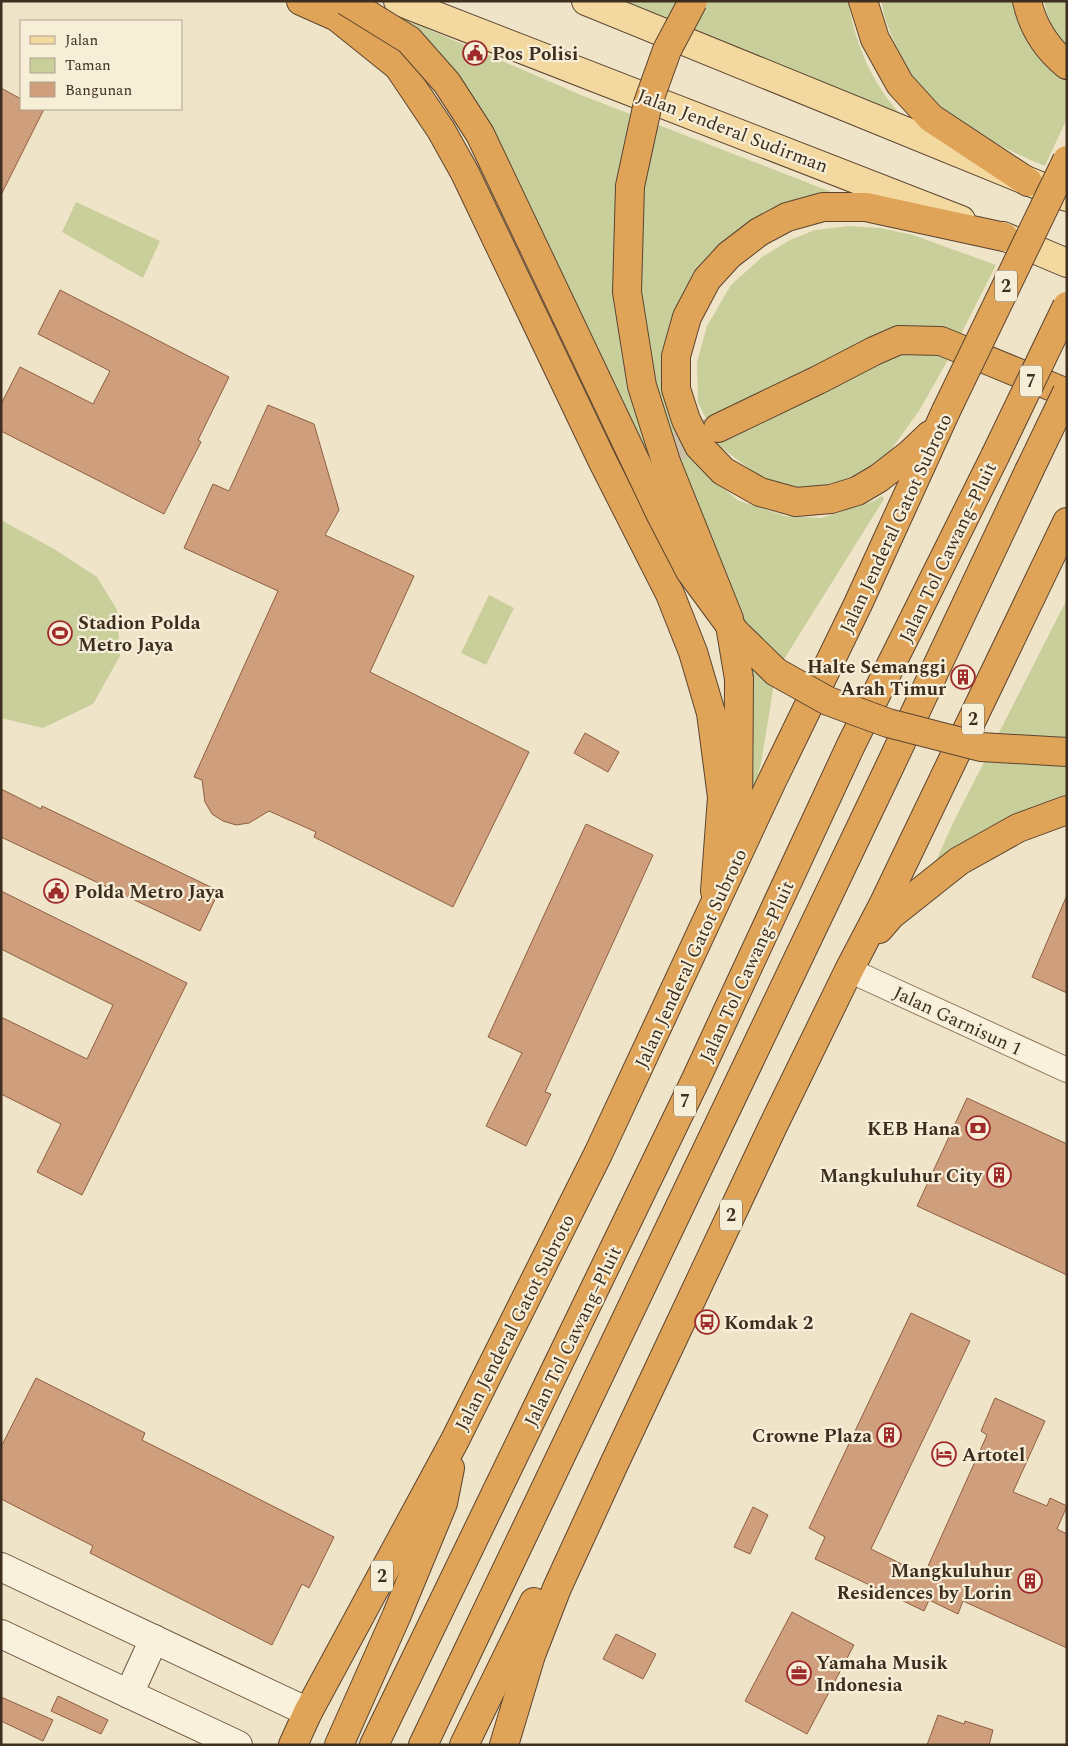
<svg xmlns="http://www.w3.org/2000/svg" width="1068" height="1746" viewBox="0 0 1068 1746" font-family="Spectral,serif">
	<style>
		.green { fill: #c9cf9b }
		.building { fill: #cf9f7d; stroke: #8d5f41 }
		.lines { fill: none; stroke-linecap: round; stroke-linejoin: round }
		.highway-tunnel { stroke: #ccc0a6; stroke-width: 28; stroke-dasharray: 28 14; stroke-linecap: butt }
		.street-casing { stroke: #8d765c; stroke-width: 26 }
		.secondary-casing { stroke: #6f573f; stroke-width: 30 }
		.primary-casing { stroke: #5b4430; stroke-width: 30 }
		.highway-casing { stroke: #5b4430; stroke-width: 30 }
		.street { stroke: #faf1dc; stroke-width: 24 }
		.secondary { stroke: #faf1dc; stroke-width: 28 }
		.primary { stroke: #f3d9a0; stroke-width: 28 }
		.highway { stroke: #e0a458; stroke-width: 28 }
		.highway-bridge-casing { stroke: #5b4430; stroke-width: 30; stroke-linecap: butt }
		.highway-bridge { stroke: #e0a458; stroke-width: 28 }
		.labels { text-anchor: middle; stroke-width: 4.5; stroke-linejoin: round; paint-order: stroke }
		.shield { fill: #f7eed8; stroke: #756857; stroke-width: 1 }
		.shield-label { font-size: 18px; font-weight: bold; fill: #3d2e20 }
		.poi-label { font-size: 19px; font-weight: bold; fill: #3d2e20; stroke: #f7eed8; text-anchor: start }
		.street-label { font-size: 19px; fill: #3d2e20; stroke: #f7eed8 }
	</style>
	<rect width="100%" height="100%" fill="#f0e4c8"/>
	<g class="green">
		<polygon points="363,1 581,95 829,191 833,195 715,255 667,403 676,430 682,442 699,466 737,500 785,516 821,518 874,501 882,496 884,499 776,672 761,763 737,858 730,626 480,134"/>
		<path d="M 619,1 L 848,1 C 856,47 874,89 908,122 Z"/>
		<path d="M 882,1 L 1019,1 L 1067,77 L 1067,118 L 1045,166 C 1017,155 992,141 966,127 C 958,122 946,118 940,112 C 920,93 882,28 882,1 Z"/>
		<path d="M 1044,1 L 1067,1 L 1067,48 C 1054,34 1048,19 1044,1 Z"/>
		<polygon points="76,202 160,241 143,278 62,232"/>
		<polygon points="849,226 880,228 913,235 996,265 958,340 945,335 708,423 698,403 697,362 707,326 731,285 762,257 790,240 815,230"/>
		<polygon points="932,351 949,358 919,411 890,451 866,474 840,485 808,488 768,482 720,447 716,439 893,354"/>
		<polygon points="1,520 54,549 97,577 117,610 120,656 93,704 43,728 1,718"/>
		<polygon points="489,595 514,608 486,665 461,653"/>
		<polygon points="1067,599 1067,810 929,876 954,821"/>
	</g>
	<g class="building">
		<polygon points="1,88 21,99 21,109 44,109 1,195"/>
		<polygon points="60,290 229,377 198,440 201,442 164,514 1,431 1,404 20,367 93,404 110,371 38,334"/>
		<polygon points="268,405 314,424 339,510 325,535 414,576 370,672 529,752 453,907 314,837 316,832 269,811 249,823 236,825 223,821 212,814 205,802 202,780 194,777 278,591 184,548 213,484 229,491"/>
		<polygon points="585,733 619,752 608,772 574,753"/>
		<polygon points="1,789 41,809 42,806 219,891 200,931 1,837"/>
		<polygon points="586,824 653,855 545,1092 551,1094 526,1146 486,1126 522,1053 488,1037"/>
		<polygon points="1,891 187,983 82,1195 37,1172 61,1124 1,1094 1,1017 87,1059 113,1005 1,949"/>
		<polygon points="1067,895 1067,993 1032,977"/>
		<polygon points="967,1098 1067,1144 1067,1275 917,1206"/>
		<polygon points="911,1313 970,1341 871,1549 924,1575 987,1435 981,1431 995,1398 1045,1421 1013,1492 1047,1506 1050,1498 1067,1506 1057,1529 1067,1534 1067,1648 963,1601 958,1614 929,1600 924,1611 815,1559 825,1537 809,1528"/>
		<polygon points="36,1378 145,1433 142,1440 334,1537 309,1588 302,1584 272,1645 90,1553 93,1546 1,1499 1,1447"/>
		<polygon points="753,1507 768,1515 750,1554 734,1547"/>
		<polygon points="792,1612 854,1645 807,1734 745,1701"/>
		<polygon points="616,1634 656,1654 643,1679 603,1659"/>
		<polygon points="58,1696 108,1720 101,1734 51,1711"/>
		<polygon points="1,1697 53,1720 43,1741 1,1721"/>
		<polygon points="938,1715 964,1724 965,1721 993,1730 989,1745 927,1745"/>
	</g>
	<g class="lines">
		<polyline class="highway-tunnel" points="623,470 717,429"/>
		<g class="street-casing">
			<polyline id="street" points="849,970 1067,1070"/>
		</g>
		<g class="secondary-casing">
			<g id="secondary">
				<polyline points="1,1567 308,1712"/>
				<polyline points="1,1634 238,1745"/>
				<polyline points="129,1694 154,1639"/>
			</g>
		</g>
		<g class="primary-casing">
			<g id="primary">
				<polyline points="398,1 961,220"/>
				<polyline points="586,1 1067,197"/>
				<polyline points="1003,236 1067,263"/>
			</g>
		</g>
		<g class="highway-casing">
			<g id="highway">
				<polyline points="301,1 337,17 398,66 441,130 465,173 602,460 670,594 693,652 711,713 722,797 715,891"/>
				<polyline points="863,1 875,39 900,84 931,118 1028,182"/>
				<path d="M 1027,1 C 1033,28 1046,48 1067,65"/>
				<polyline points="718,428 818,380 874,351 899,340 941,341 1067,393"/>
				<polyline points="930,435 911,453 879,478 857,491 831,499 796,502 760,492 723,471 699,446 686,420 676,389 676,356 687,317 707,279 729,255 759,232 787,217 823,207 866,207 1004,237"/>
				<polyline points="738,821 739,679"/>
				<polyline points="879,929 891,915 959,861 1018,828 1067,810"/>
				<polyline points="293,1745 308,1712 455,1440 598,1154 771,783 858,604 946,411"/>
				<polyline points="339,1745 396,1617 443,1503 450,1468"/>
				<polyline points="374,1745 695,1081 851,745 995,456"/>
				<polyline points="423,1745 889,768 1029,471"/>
				<polyline points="464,1745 534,1602"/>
				<polyline points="504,1745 531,1655 557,1588 615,1462 773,1126 849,970 883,905 1067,522"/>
			</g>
		</g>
		<use href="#street" class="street"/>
		<use href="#secondary" class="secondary"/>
		<use href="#primary" class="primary"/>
		<use href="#highway" class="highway"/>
		<g class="highway-bridge-casing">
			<g id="highway-bridge">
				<polyline points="346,1 409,40 447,83 480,134 660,513 690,571 735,632 776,672 828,701 888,723 981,747 1067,752"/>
				<polyline points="693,1 667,50 648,103 630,186 627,292 642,386 666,462 729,619 739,679"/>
				<polyline points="946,411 1067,160"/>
				<polyline points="995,456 1067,306"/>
				<polyline points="1029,471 1067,392"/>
			</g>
		</g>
		<use href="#highway-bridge" class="highway-bridge"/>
	</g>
	<defs>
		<g id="civic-ring" transform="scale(1.25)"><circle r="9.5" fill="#f7eed8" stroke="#9e2a2b" stroke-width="1.5"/><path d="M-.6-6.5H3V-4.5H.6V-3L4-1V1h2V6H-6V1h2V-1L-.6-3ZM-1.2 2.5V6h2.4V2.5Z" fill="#9e2a2b"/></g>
		<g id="stadium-ring" transform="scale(1.25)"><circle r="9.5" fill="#f7eed8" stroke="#9e2a2b" stroke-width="1.5"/><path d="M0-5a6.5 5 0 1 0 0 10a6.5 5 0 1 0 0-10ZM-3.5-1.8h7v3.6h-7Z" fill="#9e2a2b"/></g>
		<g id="building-ring" transform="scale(1.25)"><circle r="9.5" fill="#f7eed8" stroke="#9e2a2b" stroke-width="1.5"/><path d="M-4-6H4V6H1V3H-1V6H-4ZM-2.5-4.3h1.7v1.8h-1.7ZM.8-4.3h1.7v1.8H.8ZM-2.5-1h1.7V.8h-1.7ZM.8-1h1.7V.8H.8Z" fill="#9e2a2b"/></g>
		<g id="bank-ring" transform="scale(1.25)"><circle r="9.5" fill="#f7eed8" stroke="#9e2a2b" stroke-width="1.5"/><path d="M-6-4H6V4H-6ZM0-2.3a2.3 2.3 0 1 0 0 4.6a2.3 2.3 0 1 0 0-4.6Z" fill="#9e2a2b"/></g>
		<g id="bus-ring" transform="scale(1.25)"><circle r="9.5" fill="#f7eed8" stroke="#9e2a2b" stroke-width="1.5"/><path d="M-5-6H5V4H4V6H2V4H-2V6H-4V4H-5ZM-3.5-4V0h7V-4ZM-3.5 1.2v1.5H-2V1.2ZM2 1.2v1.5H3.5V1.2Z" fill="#9e2a2b"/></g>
		<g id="hotel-ring" transform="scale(1.25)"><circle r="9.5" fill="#f7eed8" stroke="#9e2a2b" stroke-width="1.5"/><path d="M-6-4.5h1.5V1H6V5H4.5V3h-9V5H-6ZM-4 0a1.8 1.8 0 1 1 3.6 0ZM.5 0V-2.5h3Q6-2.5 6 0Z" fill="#9e2a2b"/></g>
		<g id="office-ring" transform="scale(1.25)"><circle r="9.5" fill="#f7eed8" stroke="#9e2a2b" stroke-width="1.5"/><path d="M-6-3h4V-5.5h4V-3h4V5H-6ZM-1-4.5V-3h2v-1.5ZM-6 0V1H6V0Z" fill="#9e2a2b"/></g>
	</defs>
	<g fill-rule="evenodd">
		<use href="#civic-ring" x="475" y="53"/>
		<use href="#stadium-ring" x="60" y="633"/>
		<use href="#building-ring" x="963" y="677"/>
		<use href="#civic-ring" x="56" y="891"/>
		<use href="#bank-ring" x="978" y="1128"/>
		<use href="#building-ring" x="999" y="1175"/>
		<use href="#bus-ring" x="707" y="1322"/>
		<use href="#building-ring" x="889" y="1435"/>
		<use href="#hotel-ring" x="944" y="1454"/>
		<use href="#building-ring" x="1030" y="1581"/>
		<use href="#office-ring" x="799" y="1673"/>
	</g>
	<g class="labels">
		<g class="shield">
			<rect x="995" y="270.5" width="22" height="31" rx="4"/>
			<rect x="1020" y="365.5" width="22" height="31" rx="4"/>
			<rect x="962" y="703.5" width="22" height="31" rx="4"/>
			<rect x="674" y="1085.5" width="22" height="31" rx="4"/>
			<rect x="720" y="1199.5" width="22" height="31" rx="4"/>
			<rect x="371" y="1560.5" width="22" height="31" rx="4"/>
		</g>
		<g class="shield-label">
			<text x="1006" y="292">2</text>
			<text x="1031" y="387">7</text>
			<text x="973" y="725">2</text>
			<text x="685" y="1107">7</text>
			<text x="731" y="1221">2</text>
			<text x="382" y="1582">2</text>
		</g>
		<g class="poi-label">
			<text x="492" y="60">Pos Polisi</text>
			<text x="78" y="629">Stadion Polda<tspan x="78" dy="22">Metro Jaya</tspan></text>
			<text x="946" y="673" text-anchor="end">Halte Semanggi<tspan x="946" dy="22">Arah Timur</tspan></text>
			<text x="74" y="898">Polda Metro Jaya</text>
			<text x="960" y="1135" text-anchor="end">KEB Hana</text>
			<text x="982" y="1182" text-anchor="end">Mangkuluhur City</text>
			<text x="724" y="1329">Komdak 2</text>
			<text x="872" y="1442" text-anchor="end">Crowne Plaza</text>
			<text x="962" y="1461">Artotel</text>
			<text x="1012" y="1577" text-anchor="end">Mangkuluhur<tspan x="1012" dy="22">Residences by Lorin</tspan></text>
			<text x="816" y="1669">Yamaha Musik<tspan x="816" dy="22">Indonesia</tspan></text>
		</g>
		<g class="street-label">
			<text transform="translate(733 130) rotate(21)" y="7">Jalan Jenderal Sudirman</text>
			<text transform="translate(895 523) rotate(-65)" y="7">Jalan Jenderal Gatot Subroto</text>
			<text transform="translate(947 552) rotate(-64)" y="7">Jalan Tol Cawang–Pluit</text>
			<text transform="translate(690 958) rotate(-65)" y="7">Jalan Jenderal Gatot Subroto</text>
			<text transform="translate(746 971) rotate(-65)" y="7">Jalan Tol Cawang–Pluit</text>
			<text transform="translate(958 1020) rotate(25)" y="7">Jalan Garnisun 1</text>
			<text transform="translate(514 1322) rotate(-63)" y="7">Jalan Jenderal Gatot Subroto</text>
			<text transform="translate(572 1336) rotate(-64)" y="7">Jalan Tol Cawang–Pluit</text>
		</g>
	</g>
	<rect width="1068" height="1746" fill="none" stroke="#3d2e20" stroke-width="5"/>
	<rect x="20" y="20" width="162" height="90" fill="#f7eed8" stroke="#ada18e"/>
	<rect x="30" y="36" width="25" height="8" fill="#f3d9a0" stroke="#ada18e"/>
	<text x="65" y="45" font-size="15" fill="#3d2e20">Jalan</text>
	<rect x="30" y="58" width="25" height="15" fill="#c9cf9b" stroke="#ada18e"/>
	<text x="65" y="70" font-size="15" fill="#3d2e20">Taman</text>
	<rect x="30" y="82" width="25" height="15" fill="#cf9f7d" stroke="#ada18e"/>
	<text x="65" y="95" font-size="15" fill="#3d2e20">Bangunan</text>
</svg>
